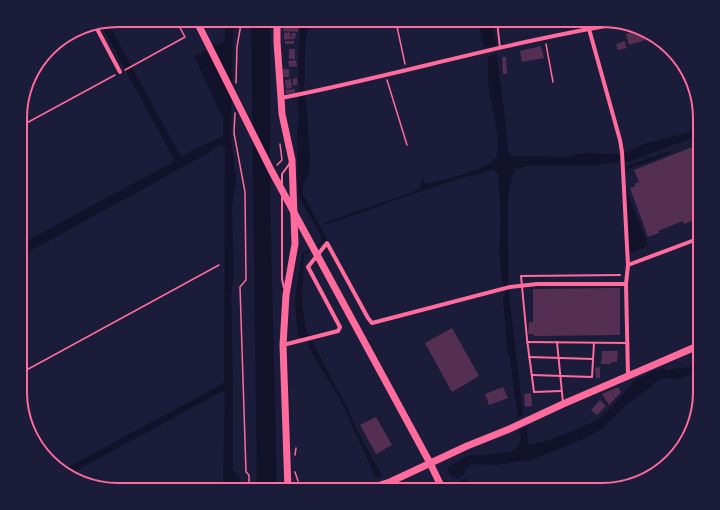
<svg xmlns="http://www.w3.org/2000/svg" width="720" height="510" viewBox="0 0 720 510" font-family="Merriweather,serif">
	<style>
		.water { fill: #12122b }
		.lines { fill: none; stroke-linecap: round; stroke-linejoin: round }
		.stream { stroke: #12122b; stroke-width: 2 }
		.building { fill: #542f53 }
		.path { stroke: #ff6b9d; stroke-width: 1.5 }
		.service { stroke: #ff6b9d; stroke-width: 2 }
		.minor { stroke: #ff6b9d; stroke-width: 4 }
		.primary { stroke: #ff6b9d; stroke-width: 7 }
		.rim { fill: none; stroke: #ff6b9d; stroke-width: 2 }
	</style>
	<rect width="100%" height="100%" fill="#1b1b3a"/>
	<g class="water">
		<polygon points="480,21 490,21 495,36 496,46 490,47 484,47 480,31"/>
		<polygon points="270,23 270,194 277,490 257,490 251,24"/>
		<path d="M 302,23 L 309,23 C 304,41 305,59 305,77 C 304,84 303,90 304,96 L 306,98 L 310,159 L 309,173 L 303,184 L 303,194 L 328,241 L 322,244 L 321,241 L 322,238 L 298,195 L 297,136 L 299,114 L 297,99 L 300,98 L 298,68 L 300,28 Z"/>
		<polygon points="225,24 233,24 231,139 236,178 232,209 234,277 231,292 233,384 233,470 240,478 240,480 237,484 237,490 225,490 223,476 225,393 221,392 70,474 61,471 224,383 225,148 220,145 211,150 212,151 21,256 21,244 175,161 101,25 109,25 181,157 207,143 208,144 223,136 223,118 194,56 225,41"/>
		<path d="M 497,53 C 500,86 506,119 508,152 L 511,156 L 566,157 L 582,153 L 619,154 L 619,155 L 625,155 L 625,153 L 641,145 L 689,132 L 700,125 L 700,135 L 628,162 L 625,162 L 625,159 L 620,159 L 620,162 L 595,165 L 530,165 L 514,170 C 502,204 511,249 508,285 L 523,415 L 517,418 L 518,412 L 515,399 L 510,358 L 508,357 L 503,297 L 505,295 L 505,288 L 502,282 L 499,250 L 501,221 L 498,173 L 493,170 C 459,178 426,189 393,201 C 370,209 347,218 324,225 L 323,225 L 324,223 L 413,192 L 420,188 L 422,179 L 425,183 L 432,183 C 448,178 484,171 495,159 C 504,149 491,104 489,90 C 488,79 488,68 488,57 Z"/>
		<polygon points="669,151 671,153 626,170 626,166 644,160 644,158 649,157 650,158"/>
		<polygon points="626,189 648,246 629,253"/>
		<polygon points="302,252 304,256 302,304 306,330 348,409 357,430 382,476 376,478 340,399 308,347 309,342 307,338 301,338 298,337 295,301"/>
		<path d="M 700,363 L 700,371 L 678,379 L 668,378 L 659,380 L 625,406 L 603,428 L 590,436 L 544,455 L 531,460 L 494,465 L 471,464 L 465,469 L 464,475 L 456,479 L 454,475 L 451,476 L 447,469 L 463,458 L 472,455 L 485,455 L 512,452 L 517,448 L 521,440 L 519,430 L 527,427 L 528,444 C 538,447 592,424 601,417 C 612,408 622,395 631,385 L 634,380 L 662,368 L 667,370 L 690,367 Z"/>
		<polygon points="466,478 472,490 462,490 458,482"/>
	</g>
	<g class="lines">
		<polyline class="stream" points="303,254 322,243"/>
	</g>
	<g class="building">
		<polygon points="591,20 606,20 606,21 592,25"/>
		<polygon points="284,27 298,27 298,32 283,31"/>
		<polygon points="636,31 643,33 645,40 629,45 626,34"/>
		<polygon points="290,32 291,39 284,40 284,33"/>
		<polygon points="292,33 296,33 295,39 291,39"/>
		<rect x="285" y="41" width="9" height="3"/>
		<polygon points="625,41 626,48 618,50 616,44"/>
		<polygon points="541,46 544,58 522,62 520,51"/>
		<rect x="289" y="49" width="6" height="10"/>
		<polygon points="502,57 506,57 507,74 503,74"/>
		<polygon points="296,60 297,66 289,67 288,61"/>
		<rect x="283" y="69" width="6" height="8"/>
		<polygon points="297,78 297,85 293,85 293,79"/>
		<polygon points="291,79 292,88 286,89 285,80"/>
		<polygon points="295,89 295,93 286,94 285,90"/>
		<polygon points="700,144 700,218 684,224 683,221 658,231 659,233 648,237 630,188 636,186 634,184 639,182 634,170"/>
		<polygon points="620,288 620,335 534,336 533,334 528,334 529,322 533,322 533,289"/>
		<polygon points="452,328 479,376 452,392 425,343"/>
		<polygon points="602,351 618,351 617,362 611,362 611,364 601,364"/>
		<polygon points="600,367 600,378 596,378 595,368"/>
		<polygon points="503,387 508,398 489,405 485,394"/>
		<polygon points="618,387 621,392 609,405 602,394"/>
		<polygon points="531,393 532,406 525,407 524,394"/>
		<polygon points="600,400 606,406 597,415 591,410"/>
		<polygon points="376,417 392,445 376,454 360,425"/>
	</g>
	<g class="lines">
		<g class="path">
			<polyline points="396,22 405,64"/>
			<polyline points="546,44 553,82"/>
			<polyline points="125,70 185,37 178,24"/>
			<polyline points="387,80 407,145"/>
			<polyline points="236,83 237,47 241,24"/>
			<polyline points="235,113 234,133 245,192 246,280 240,287 246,472 249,475 249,490"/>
			<polyline points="21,126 115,75"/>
			<polyline points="277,165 282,160 280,144"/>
			<polyline points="21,373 219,265"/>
			<polyline points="295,455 296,448"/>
			<polyline points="295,472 298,481"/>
		</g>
		<g class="service">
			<polyline points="497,21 500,48"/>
			<polyline points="282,184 282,174 290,163"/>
			<polyline points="282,195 282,279 284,288"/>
			<polyline points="527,342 628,343"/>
			<polyline points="557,342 563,403"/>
			<polyline points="529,357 593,359"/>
			<polyline points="532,375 592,377 594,343"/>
			<polyline points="561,391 534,392 527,339 521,276 620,275"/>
		</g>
		<g class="minor">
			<polyline points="583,20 584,24 589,29 620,140 622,152 628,265 626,284 628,376"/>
			<polyline points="95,25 120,72"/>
			<path d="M 281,98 C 393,76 504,43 617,24"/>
			<polyline points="628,265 700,238"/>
			<polyline points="283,345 338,331 340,327 308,267 327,243 368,318 372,323 510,287 537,284 626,284"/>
		</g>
		<g class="primary">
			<polyline points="277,23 277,42 281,98 282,114 292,160 295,244 286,295 283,345 288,490"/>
			<polyline points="198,24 271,170 430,463 443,490"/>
			<polyline points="364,490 390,482 467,446 507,430 563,404 700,345"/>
		</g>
	</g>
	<path d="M0 0H720V510H0ZM118 27H602A91 91 0 0 1 693 118V392A91 91 0 0 1 602 483H118A91 91 0 0 1 27 392V118A91 91 0 0 1 118 27Z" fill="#1b1b3a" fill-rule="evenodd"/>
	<path class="rim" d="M118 27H602A91 91 0 0 1 693 118V392A91 91 0 0 1 602 483H118A91 91 0 0 1 27 392V118A91 91 0 0 1 118 27Z"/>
</svg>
